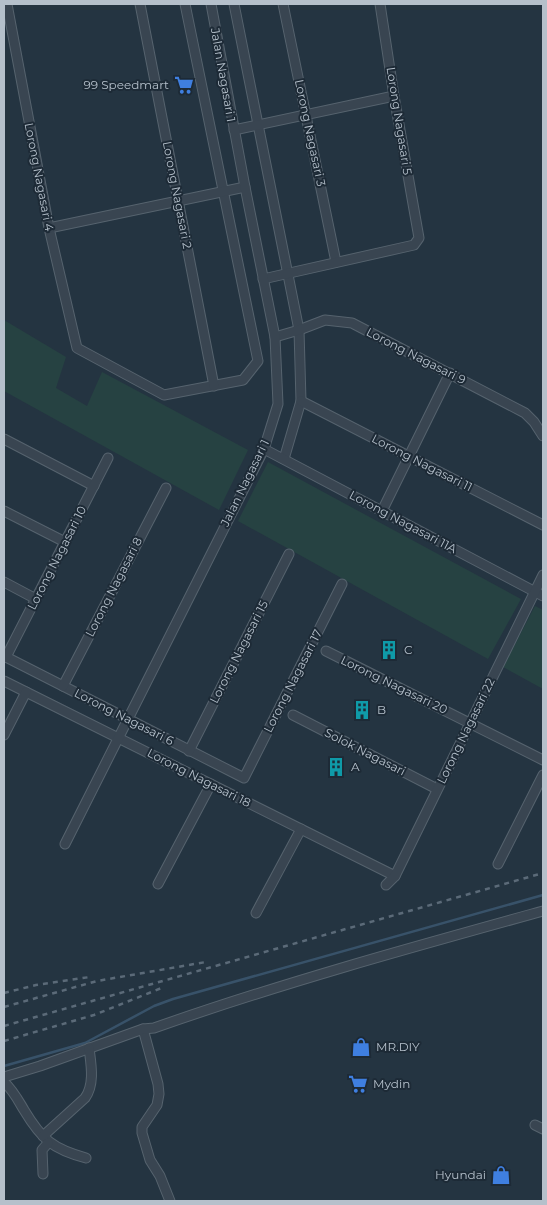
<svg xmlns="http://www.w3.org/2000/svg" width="547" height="1205" viewBox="0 0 547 1205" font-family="Montserrat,sans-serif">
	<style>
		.green { fill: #264242 }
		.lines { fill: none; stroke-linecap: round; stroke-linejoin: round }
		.stream { stroke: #385269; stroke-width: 2.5 }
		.minor-casing { stroke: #56636e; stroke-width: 11 }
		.minor { stroke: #394551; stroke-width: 9 }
		.rail { stroke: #5b6a78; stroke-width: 2.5; stroke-dasharray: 5 5; stroke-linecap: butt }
		.labels { text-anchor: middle; stroke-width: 4; stroke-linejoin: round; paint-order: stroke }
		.street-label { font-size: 12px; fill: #b5c0cb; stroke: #1d2a36 }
		.poi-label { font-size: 12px; fill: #b5c0cb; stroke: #1d2a36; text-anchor: start }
	</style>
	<rect width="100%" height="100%" fill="#243441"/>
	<g class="green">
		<polygon points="4,320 66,357 56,388 87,406 102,372 248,450 219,510 4,391"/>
		<polygon points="268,462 521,599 488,659 238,521"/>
		<polygon points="535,606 543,610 543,689 503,667"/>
	</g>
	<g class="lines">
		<polyline class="stream" points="4,1066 85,1043 154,1006 173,999 543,895"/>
		<g class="minor-casing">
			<g id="minor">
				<polyline points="7,4 49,228 77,348 164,395 243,380 258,361 185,4"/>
				<polyline points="140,4 214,386"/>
				<polyline points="234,4 299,330 301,401 284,459"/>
				<polyline points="283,4 336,262"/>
				<polyline points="234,130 394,96"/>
				<polyline points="49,228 245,187"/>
				<polyline points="263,279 414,245 419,238 394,96 380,4"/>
				<polyline points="275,337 299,330 325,320 352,323 525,413 534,422 543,436"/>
				<polyline points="301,401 543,525"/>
				<polyline points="4,439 94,486"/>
				<polyline points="264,449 543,596"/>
				<polyline points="4,511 65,542"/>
				<polyline points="382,511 450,373"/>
				<polyline points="4,582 36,599"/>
				<polyline points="326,651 543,760"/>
				<polyline points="4,656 244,778 342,584"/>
				<polyline points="6,657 108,458"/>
				<polyline points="4,681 395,876"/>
				<polyline points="63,686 166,488"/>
				<polyline points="293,715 437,789"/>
				<polyline points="4,735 26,692"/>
				<polyline points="189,751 289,554"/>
				<polyline points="65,844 264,449 278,404 275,337 245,187 211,4"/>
				<polyline points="498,864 543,775"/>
				<polyline points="158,884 211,784"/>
				<polyline points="386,885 395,876 543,575"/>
				<polyline points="256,913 301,829"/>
				<polyline points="143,1029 158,1084 159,1094 157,1105 142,1127 142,1133 150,1160 160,1176 170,1201"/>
				<path d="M 4,1077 L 40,1066 L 143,1029 L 154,1028 C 282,983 413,947 543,911"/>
				<path d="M 4,1082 C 13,1090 18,1100 24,1110 C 42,1140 53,1149 86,1158"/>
				<polyline points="535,1125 543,1129"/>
				<path d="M 43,1136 L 85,1098 C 95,1084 91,1064 89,1048"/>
				<polyline points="43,1174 42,1150 48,1143"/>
			</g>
		</g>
		<use href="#minor" class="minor"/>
		<g class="rail">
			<polyline points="4,993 36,985 90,977"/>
			<polyline points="4,1007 97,981 206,962"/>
			<polyline points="4,1026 543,873"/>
			<polyline points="4,1041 94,1015 164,987"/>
		</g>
	</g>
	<defs>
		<g id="supermarket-bare" transform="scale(1.5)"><path d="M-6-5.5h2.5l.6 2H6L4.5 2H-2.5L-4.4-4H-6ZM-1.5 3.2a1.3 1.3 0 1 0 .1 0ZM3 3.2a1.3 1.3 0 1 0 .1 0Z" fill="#3f7fe0" stroke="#1d2a36" stroke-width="2.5" paint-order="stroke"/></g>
		<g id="building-bare" transform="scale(1.5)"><path d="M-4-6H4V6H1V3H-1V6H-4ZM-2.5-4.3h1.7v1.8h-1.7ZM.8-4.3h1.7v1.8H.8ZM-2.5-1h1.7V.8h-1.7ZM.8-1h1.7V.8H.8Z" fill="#0f9aa8" stroke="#1d2a36" stroke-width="2.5" paint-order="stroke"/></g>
		<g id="shop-bare" transform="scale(1.5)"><path d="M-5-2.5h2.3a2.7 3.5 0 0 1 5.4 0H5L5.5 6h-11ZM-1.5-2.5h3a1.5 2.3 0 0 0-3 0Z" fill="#3f7fe0" stroke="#1d2a36" stroke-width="2.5" paint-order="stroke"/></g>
	</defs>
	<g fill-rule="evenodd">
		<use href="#supermarket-bare" x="184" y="85"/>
		<use href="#building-bare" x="389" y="650"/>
		<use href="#building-bare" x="362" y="710"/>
		<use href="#building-bare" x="336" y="767"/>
		<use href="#shop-bare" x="361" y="1047"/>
		<use href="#supermarket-bare" x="358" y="1084"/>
		<use href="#shop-bare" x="501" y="1175"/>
	</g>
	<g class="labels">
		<g class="street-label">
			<text transform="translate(223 75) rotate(80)" y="4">Jalan Nagasari 1</text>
			<text transform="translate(399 121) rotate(81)" y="4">Lorong Nagasari 5</text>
			<text transform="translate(310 133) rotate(78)" y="4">Lorong Nagasari 3</text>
			<text transform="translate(39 177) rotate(79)" y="4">Lorong Nagasari 4</text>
			<text transform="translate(177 195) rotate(79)" y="4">Lorong Nagasari 2</text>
			<text transform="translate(416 356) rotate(27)" y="4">Lorong Nagasari 9</text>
			<text transform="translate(422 463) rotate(27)" y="4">Lorong Nagasari 11</text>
			<text transform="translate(245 483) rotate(-64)" y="4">Jalan Nagasari 1</text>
			<text transform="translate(403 522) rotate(28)" y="4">Lorong Nagasari 11A</text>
			<text transform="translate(57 558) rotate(-63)" y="4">Lorong Nagasari 10</text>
			<text transform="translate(114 587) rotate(-63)" y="4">Lorong Nagasari 8</text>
			<text transform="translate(239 652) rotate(-63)" y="4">Lorong Nagasari 15</text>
			<text transform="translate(293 681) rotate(-63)" y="4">Lorong Nagasari 17</text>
			<text transform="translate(394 685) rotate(26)" y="4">Lorong Nagasari 20</text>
			<text transform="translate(124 717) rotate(27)" y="4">Lorong Nagasari 6</text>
			<text transform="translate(466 731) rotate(-64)" y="4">Lorong Nagasari 22</text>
			<text transform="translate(365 752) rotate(27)" y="4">Solok Nagasari</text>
			<text transform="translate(199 778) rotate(27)" y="4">Lorong Nagasari 18</text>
		</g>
		<g class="poi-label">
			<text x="169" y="89" text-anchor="end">99 Speedmart</text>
			<text x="404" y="654">C</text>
			<text x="377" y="714">B</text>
			<text x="351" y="771">A</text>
			<text x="376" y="1051">MR.DIY</text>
			<text x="373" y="1088">Mydin</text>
			<text x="486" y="1179" text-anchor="end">Hyundai</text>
		</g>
	</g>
	<rect width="547" height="1205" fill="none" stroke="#b5c0cb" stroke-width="10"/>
</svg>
